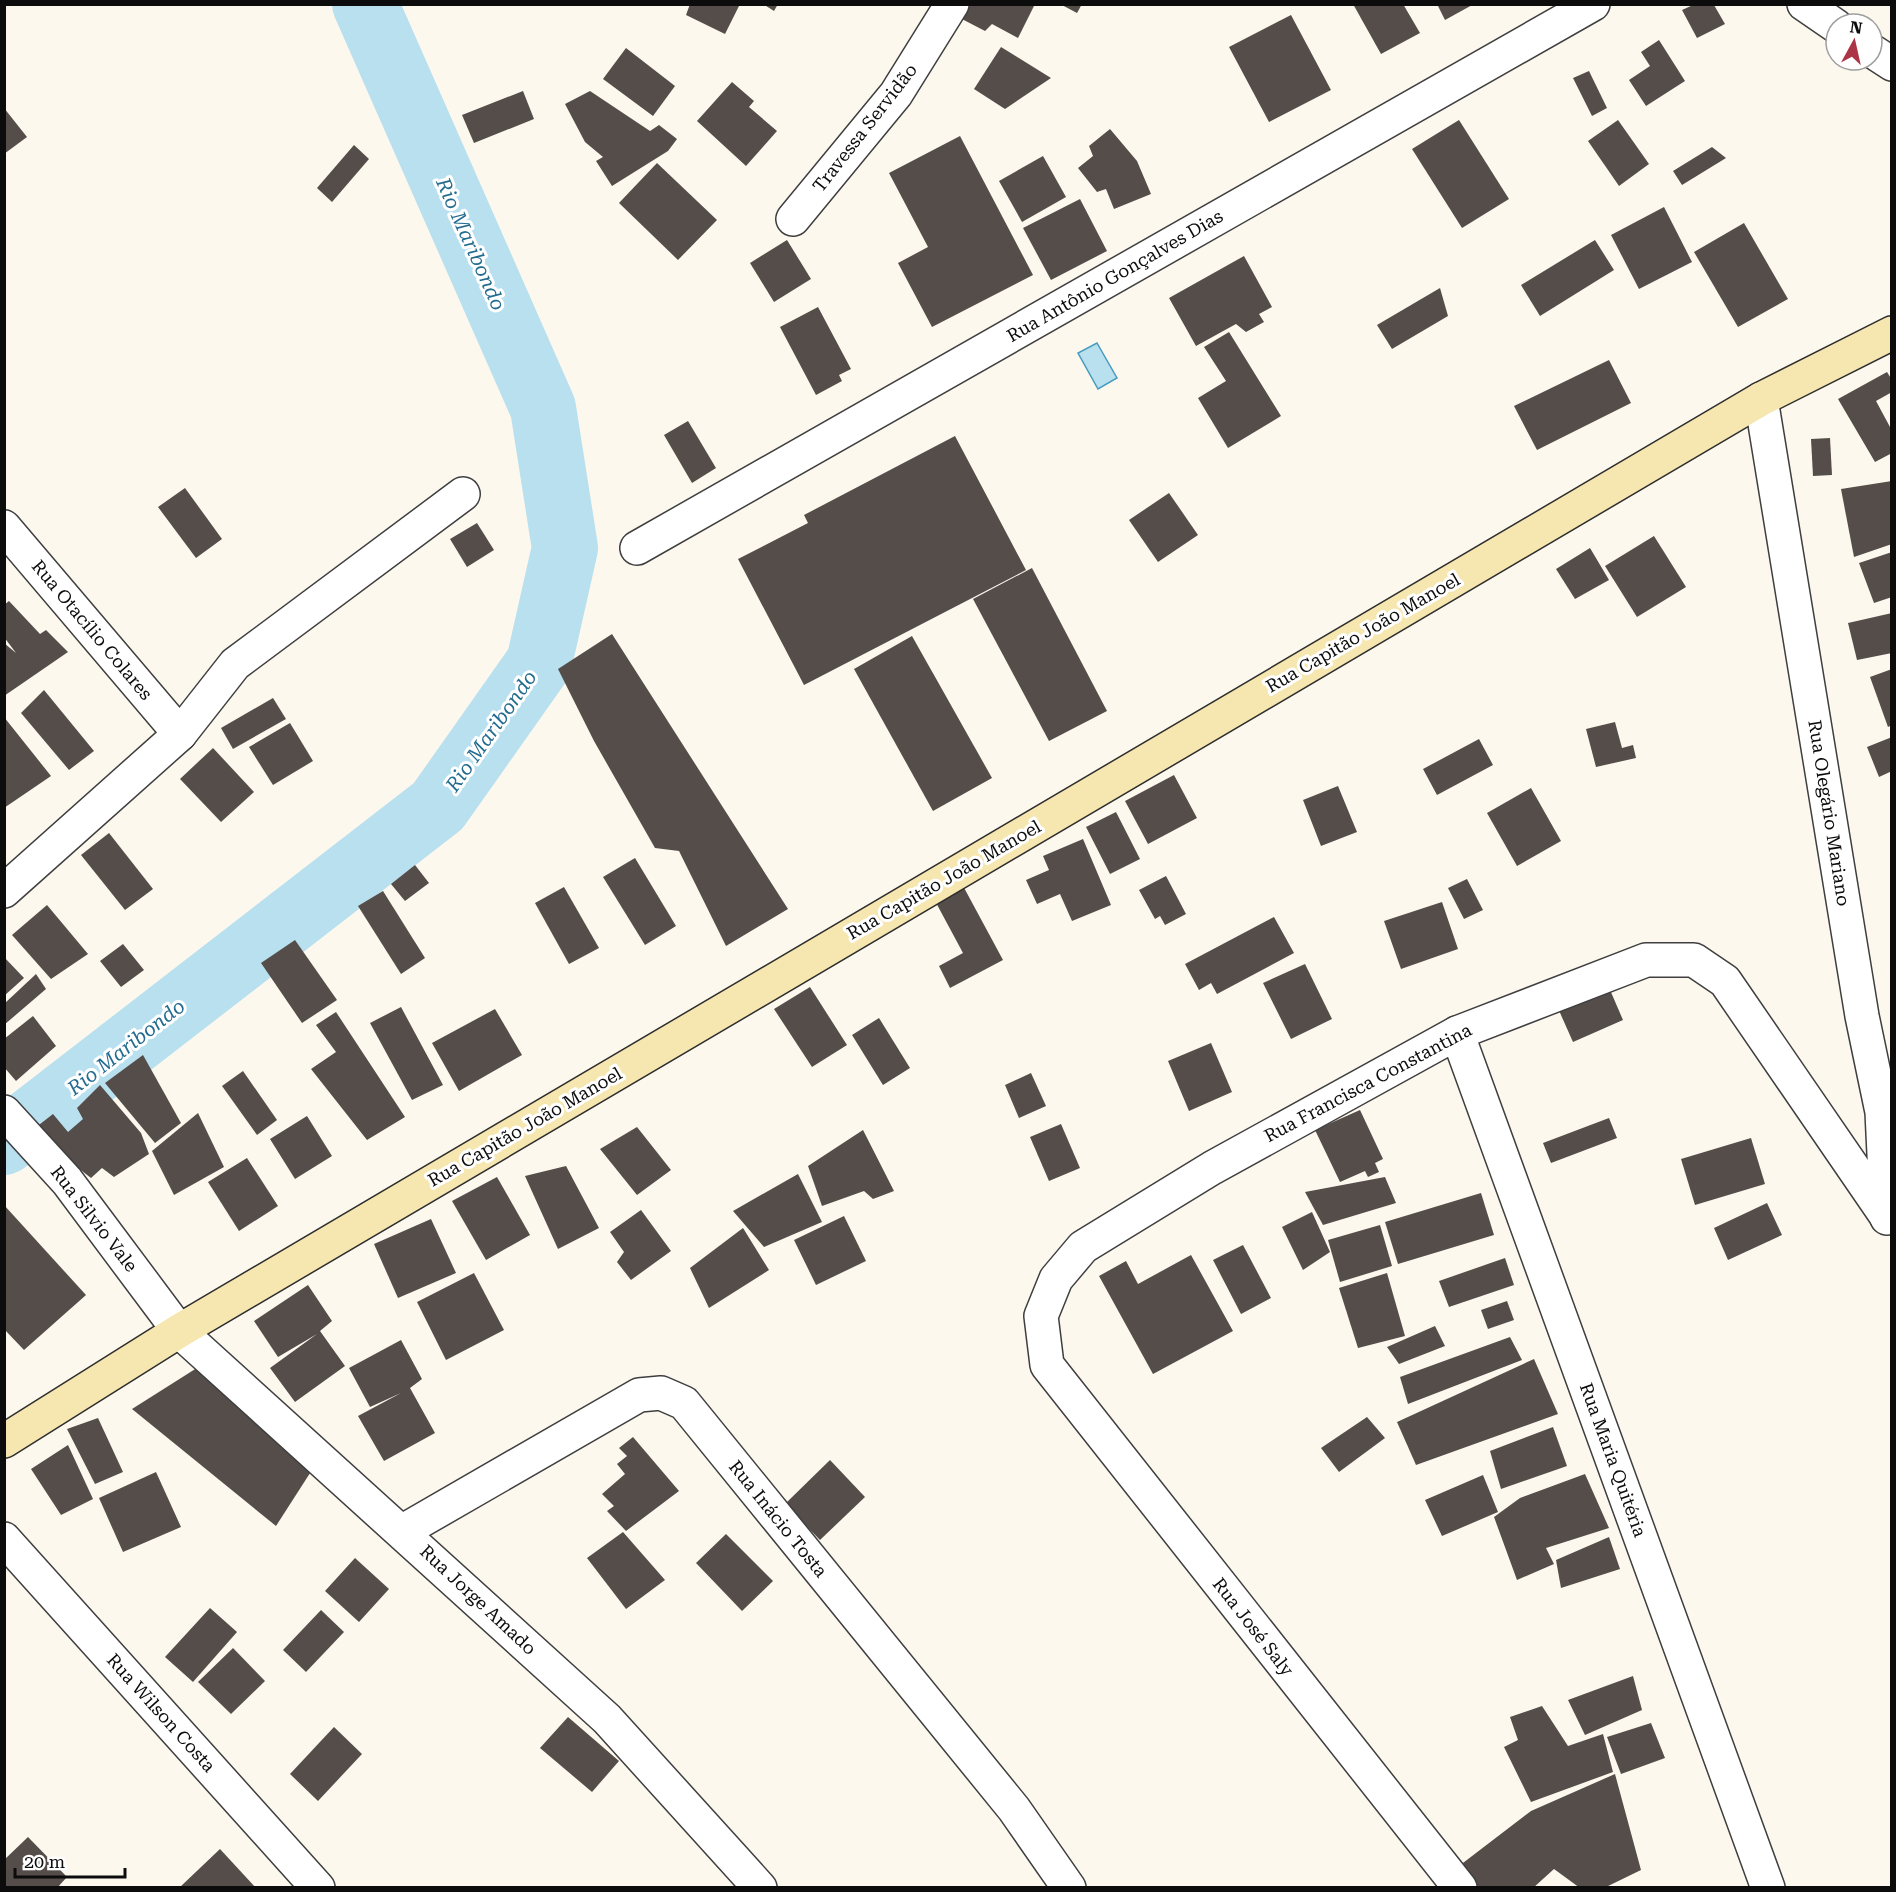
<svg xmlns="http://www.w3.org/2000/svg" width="1896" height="1892" viewBox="0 0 1896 1892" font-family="'Roboto Serif',serif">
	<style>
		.water { fill: #b8e0ef; stroke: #479bbd; stroke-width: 1.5 }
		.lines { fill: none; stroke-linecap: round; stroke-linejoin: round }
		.river { stroke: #b8e0ef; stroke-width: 66 }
		.building { fill: #544d4a }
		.minor-casing { stroke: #3f3f3f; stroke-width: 36 }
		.secondary-casing { stroke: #2e2e2e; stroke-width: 36 }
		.minor { stroke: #fff; stroke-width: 33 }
		.secondary { stroke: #f6e6b0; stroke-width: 33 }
		.labels { text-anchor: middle; stroke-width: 6; stroke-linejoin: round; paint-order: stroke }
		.street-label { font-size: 18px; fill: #0c0c0c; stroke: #fff }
		.water-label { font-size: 20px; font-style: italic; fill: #246c8f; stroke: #fff }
	</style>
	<rect width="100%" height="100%" fill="#fdf8ee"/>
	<polygon class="water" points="1097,343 1117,378 1098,389 1078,353"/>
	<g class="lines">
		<polyline class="river" points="4,1142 438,806 539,663 565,548 543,408 365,4"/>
	</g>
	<g class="building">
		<polygon points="690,4 740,4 725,34 686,15"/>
		<polygon points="763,4 778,4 774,11"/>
		<polygon points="964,4 1035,4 1018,38 992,24 985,31 958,17"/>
		<polygon points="1060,4 1082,4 1077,13"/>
		<polygon points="1353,4 1403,4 1420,33 1381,54"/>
		<polygon points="1437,4 1474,4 1445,20"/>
		<polygon points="1693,5 1714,5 1725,24 1697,38 1682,10"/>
		<polygon points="1291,15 1331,90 1269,122 1229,47"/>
		<polygon points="1659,40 1685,81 1646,106 1629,80 1650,66 1641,52"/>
		<polygon points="1001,47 1051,78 1005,109 974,89"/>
		<polygon points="626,48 675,86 653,116 603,79"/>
		<polygon points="1589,71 1607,108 1592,116 1573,78"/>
		<polygon points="732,82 754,101 749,107 777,131 746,166 697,121"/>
		<polygon points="523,91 534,119 474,143 462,115"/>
		<polygon points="590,91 650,131 659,125 677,139 668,151 612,186 596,161 603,157 585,142 565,104"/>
		<polygon points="4,108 27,137 4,154"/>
		<polygon points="1459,120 1509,199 1462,228 1412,149"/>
		<polygon points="1618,120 1649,164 1619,186 1588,141"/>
		<polygon points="1110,129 1137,161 1151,194 1114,209 1106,189 1097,192 1078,168 1093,156 1089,146"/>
		<polygon points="960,136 1033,275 932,327 898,263 928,247 889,173"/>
		<polygon points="354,145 369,159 332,202 317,188"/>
		<polygon points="1712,147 1726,158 1682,185 1673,171"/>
		<polygon points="1043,156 1066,197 1022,222 999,181"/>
		<polygon points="657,163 717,220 678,260 619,203"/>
		<polygon points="1080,199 1107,251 1051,280 1023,228"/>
		<polygon points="1664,207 1692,262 1639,289 1611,235"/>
		<polygon points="1744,223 1788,299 1738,327 1694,252"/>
		<polygon points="787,240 811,279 774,302 750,263"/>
		<polygon points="1595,240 1614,270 1540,316 1521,285"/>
		<polygon points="1244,256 1272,307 1259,314 1264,322 1246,332 1236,324 1196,346 1169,298"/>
		<polygon points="1440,288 1448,316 1392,349 1377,325"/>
		<polygon points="818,307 851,369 839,375 842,381 816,395 780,327"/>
		<polygon points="1229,332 1281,416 1228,448 1198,398 1226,381 1204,347"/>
		<polygon points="1609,360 1631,403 1537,450 1514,406"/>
		<polygon points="1887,372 1892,380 1892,392 1876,401 1890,427 1892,426 1892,453 1875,462 1838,399"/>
		<polygon points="688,421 716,468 692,483 664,435"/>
		<polygon points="955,436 1026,570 804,685 738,559 808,523 804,515"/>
		<polygon points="1830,438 1832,475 1813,476 1811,439"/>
		<polygon points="1892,481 1892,544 1854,557 1841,489"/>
		<polygon points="185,488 222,539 196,558 158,507"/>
		<polygon points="1169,493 1198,535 1158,562 1129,520"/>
		<polygon points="477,523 494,550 467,567 450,539"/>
		<polygon points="1654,536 1686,587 1637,617 1605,566"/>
		<polygon points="1590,548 1609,580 1575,599 1556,569"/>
		<polygon points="1892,552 1892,597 1874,603 1859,563"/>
		<polygon points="1032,568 1107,711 1049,741 973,599"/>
		<polygon points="9,601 40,634 46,630 68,652 4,696 4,643 16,653 4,637 4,605"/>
		<polygon points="1892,613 1892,653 1857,660 1848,623"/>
		<polygon points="612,634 788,909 726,946 679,851 655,848 594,741 558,669"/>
		<polygon points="912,636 992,778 933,811 854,669"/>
		<polygon points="1892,669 1892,725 1888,727 1870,677"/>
		<polygon points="44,690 94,751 69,770 21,713"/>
		<polygon points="273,698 286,719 233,749 221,728"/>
		<polygon points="4,717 51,776 4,808"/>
		<polygon points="1615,722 1622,748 1633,745 1636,758 1596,767 1586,729"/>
		<polygon points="290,723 313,761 273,785 249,747"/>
		<polygon points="1892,737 1892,771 1879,777 1867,747"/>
		<polygon points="1479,739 1493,765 1437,795 1423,769"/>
		<polygon points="213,748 254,792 221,822 180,779"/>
		<polygon points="1174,775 1197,818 1148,844 1125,801"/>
		<polygon points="1338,786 1357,832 1321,846 1303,800"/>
		<polygon points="1531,788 1561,841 1517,866 1487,813"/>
		<polygon points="1116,812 1140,859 1110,874 1086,827"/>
		<polygon points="109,833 153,889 125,910 81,855"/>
		<polygon points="1083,839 1111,905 1072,921 1060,894 1037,904 1026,880 1049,870 1043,856"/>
		<polygon points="635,858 676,926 645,945 603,877"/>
		<polygon points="415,865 429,883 405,901 391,884"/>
		<polygon points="1166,876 1186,914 1165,925 1160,916 1155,919 1139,890"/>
		<polygon points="1467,879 1483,910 1464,919 1448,888"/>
		<polygon points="962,884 1003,960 950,988 939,966 963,953 934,899"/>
		<polygon points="564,887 599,948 569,964 535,903"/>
		<polygon points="383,891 425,958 401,974 358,906"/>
		<polygon points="1442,902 1458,949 1401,969 1384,921"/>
		<polygon points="47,905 88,954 51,979 12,935"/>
		<polygon points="1274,917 1294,953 1217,994 1211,983 1199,990 1185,964"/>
		<polygon points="295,940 337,1000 302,1023 261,963"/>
		<polygon points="123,944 144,970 121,987 100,961"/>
		<polygon points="4,957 24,978 4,996"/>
		<polygon points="1305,964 1332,1019 1291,1039 1263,983"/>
		<polygon points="36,974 46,989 4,1025 4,1004"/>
		<polygon points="1604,976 1623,1020 1573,1042 1553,997"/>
		<polygon points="810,987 847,1045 812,1067 774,1009"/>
		<polygon points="401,1007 443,1085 412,1100 370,1023"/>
		<polygon points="495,1009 522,1055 459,1091 432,1043"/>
		<polygon points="336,1012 405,1117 367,1140 311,1069 336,1052 316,1025"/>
		<polygon points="33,1016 56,1046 16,1081 4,1067 4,1039"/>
		<polygon points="879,1018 910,1068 883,1085 852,1035"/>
		<polygon points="1211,1043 1232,1092 1189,1111 1168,1061"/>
		<polygon points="143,1055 181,1123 155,1143 105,1083"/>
		<polygon points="243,1071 277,1120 257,1135 222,1086"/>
		<polygon points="1031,1073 1046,1106 1019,1118 1005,1085"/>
		<polygon points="100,1085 141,1133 149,1154 114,1177 102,1168 91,1178 50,1146 35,1128 53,1114 68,1132 83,1119 77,1108"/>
		<polygon points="1360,1110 1383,1159 1375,1163 1379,1172 1368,1177 1365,1171 1340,1182 1315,1130"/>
		<polygon points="198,1113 224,1167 174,1195 152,1151"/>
		<polygon points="307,1116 332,1156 295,1179 270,1139"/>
		<polygon points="1609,1118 1617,1138 1551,1163 1543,1143"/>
		<polygon points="1061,1124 1080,1168 1049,1181 1030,1137"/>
		<polygon points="637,1127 671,1170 637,1195 600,1149"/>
		<polygon points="863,1130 894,1191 873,1199 864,1191 822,1206 808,1166"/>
		<polygon points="1751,1138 1765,1184 1695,1205 1681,1159"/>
		<polygon points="247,1158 278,1206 239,1231 208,1182"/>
		<polygon points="566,1166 599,1228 558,1249 525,1176"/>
		<polygon points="798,1174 822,1222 764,1247 733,1211"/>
		<polygon points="497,1177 530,1235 486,1260 452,1201"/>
		<polygon points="1385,1177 1396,1203 1323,1225 1305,1192"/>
		<polygon points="1481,1193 1494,1235 1398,1264 1385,1222"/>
		<polygon points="1767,1203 1782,1235 1728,1260 1714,1228"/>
		<polygon points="4,1205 86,1295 24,1350 4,1329"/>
		<polygon points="641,1210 671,1251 631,1280 617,1262 624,1252 610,1232"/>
		<polygon points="1312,1212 1330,1252 1303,1270 1282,1227"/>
		<polygon points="844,1216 866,1261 816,1285 794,1240"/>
		<polygon points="431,1219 456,1273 398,1298 374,1244"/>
		<polygon points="1380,1225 1392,1266 1340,1282 1328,1240"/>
		<polygon points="743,1228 769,1270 709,1308 690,1268"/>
		<polygon points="1243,1245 1271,1298 1241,1314 1213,1260"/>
		<polygon points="1191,1255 1233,1331 1153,1374 1099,1276 1126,1261 1138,1284"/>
		<polygon points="1505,1258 1514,1285 1449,1307 1439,1281"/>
		<polygon points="474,1273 504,1330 446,1360 417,1302"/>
		<polygon points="1387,1273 1405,1336 1358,1348 1339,1288"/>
		<polygon points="308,1285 332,1321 320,1331 345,1366 295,1402 270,1368 317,1334 278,1357 254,1321"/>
		<polygon points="1507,1301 1514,1320 1488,1329 1481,1310"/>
		<polygon points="1435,1326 1445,1346 1399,1364 1387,1347"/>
		<polygon points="1510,1337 1522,1360 1408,1404 1400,1377"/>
		<polygon points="401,1340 422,1379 410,1388 435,1433 384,1461 358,1416 401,1393 370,1407 349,1368"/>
		<polygon points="1534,1359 1558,1414 1416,1465 1397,1422"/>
		<polygon points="200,1366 312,1470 276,1526 132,1409"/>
		<polygon points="1367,1417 1385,1438 1339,1472 1321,1448"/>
		<polygon points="98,1418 123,1472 95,1484 67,1429"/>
		<polygon points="1553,1427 1567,1466 1501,1489 1490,1451"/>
		<polygon points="633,1437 679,1491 626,1531 607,1511 614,1506 602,1494 625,1474 617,1464 627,1456 619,1448"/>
		<polygon points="68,1445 93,1499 61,1515 31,1469"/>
		<polygon points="830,1460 865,1497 820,1540 785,1504"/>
		<polygon points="156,1472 181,1527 123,1552 99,1498"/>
		<polygon points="1585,1474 1609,1528 1546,1548 1554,1564 1517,1580 1494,1517 1520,1498"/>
		<polygon points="1483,1475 1498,1512 1442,1536 1425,1500"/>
		<polygon points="623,1532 665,1580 626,1609 587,1558"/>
		<polygon points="726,1534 773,1581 742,1611 696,1563"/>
		<polygon points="1609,1537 1620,1569 1561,1588 1556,1560"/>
		<polygon points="355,1558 389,1589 359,1622 325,1591"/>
		<polygon points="210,1608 237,1632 193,1682 165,1657"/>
		<polygon points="321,1610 344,1632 306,1672 283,1650"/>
		<polygon points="233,1648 265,1681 231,1714 198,1682"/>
		<polygon points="1633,1676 1642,1710 1585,1735 1568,1700"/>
		<polygon points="1542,1706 1568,1746 1603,1734 1613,1772 1531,1802 1504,1747 1518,1740 1510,1717"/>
		<polygon points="568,1717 619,1761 592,1792 540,1748"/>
		<polygon points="1651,1723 1665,1758 1621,1774 1607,1737"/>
		<polygon points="334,1727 362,1754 318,1801 290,1774"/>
		<polygon points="1615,1774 1641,1870 1604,1888 1580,1888 1554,1869 1533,1888 1478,1888 1459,1866 1531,1811"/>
		<polygon points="28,1837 67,1877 57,1888 4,1888 4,1860"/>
		<polygon points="220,1849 256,1888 179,1888"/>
	</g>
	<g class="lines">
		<g class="minor-casing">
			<g id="minor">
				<polyline points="1804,4 1836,26"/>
				<polyline points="1872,51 1892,64"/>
				<polyline points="793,219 896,94 952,4"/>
				<polyline points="1761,399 1862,1016 1882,1112 1887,1218"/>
				<polyline points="4,527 180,734"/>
				<polyline points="637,548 1593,4"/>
				<polyline points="4,891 180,734 235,664 463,494"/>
				<polyline points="1457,1033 1768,1888"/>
				<polyline points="4,1112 67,1181 179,1331 607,1719 760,1888"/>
				<polyline points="403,1531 639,1395 661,1393 684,1403 1014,1809 1069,1888"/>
				<polyline points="4,1539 318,1888"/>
				<polyline points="1460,1888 1047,1365 1041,1316 1056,1279 1083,1247 1212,1168 1457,1033 1646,960 1694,960 1725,981 1887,1217 1892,1215"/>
			</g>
		</g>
		<g class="secondary-casing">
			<polyline id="secondary" points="4,1441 179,1331 1761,399 1892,333"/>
		</g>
		<use href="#minor" class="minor"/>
		<use href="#secondary" class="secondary"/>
	</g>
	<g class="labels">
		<g class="street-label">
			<text transform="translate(865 128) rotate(-52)" y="6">Travessa Servidão</text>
			<text transform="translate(1115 276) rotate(-30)" y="6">Rua Antônio Gonçalves Dias</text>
			<text transform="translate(92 630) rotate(50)" y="6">Rua Otacílio Colares</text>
			<text transform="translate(1363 633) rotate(-30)" y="6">Rua Capitão João Manoel</text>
			<text transform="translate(1829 813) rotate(81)" y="6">Rua Olegário Mariano</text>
			<text transform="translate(944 880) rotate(-30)" y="6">Rua Capitão João Manoel</text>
			<text transform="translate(1368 1083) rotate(-28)" y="6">Rua Francisca Constantina</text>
			<text transform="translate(525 1127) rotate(-30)" y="6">Rua Capitão João Manoel</text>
			<text transform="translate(94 1219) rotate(52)" y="6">Rua Silvio Vale</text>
			<text transform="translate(1613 1460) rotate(70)" y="6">Rua Maria Quitéria</text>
			<text transform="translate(778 1519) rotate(51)" y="6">Rua Inácio Tosta</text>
			<text transform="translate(478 1600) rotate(43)" y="6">Rua Jorge Amado</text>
			<text transform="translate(1253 1627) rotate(52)" y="6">Rua José Saly</text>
			<text transform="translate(161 1713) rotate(48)" y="6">Rua Wilson Costa</text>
		</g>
		<g class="water-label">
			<text transform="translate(471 244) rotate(66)" y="7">Rio Maribondo</text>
			<text transform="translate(491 731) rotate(-55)" y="7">Rio Maribondo</text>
			<text transform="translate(126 1047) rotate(-38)" y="7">Rio Maribondo</text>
		</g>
	</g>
	<rect width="1896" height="1892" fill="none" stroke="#0c0c0c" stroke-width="12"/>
	<g transform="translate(1854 42) rotate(8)"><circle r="28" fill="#ffffff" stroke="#9e9e9e" stroke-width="1.5"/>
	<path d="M0-4.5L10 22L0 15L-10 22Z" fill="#ac3447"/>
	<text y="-9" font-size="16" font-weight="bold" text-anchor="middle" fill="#0c0c0c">N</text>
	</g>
	<path d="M15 1868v9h110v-9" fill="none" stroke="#0c0c0c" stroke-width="3"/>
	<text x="24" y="1868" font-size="18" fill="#0c0c0c" stroke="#ffffff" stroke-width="4.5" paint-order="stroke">20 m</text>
</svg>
